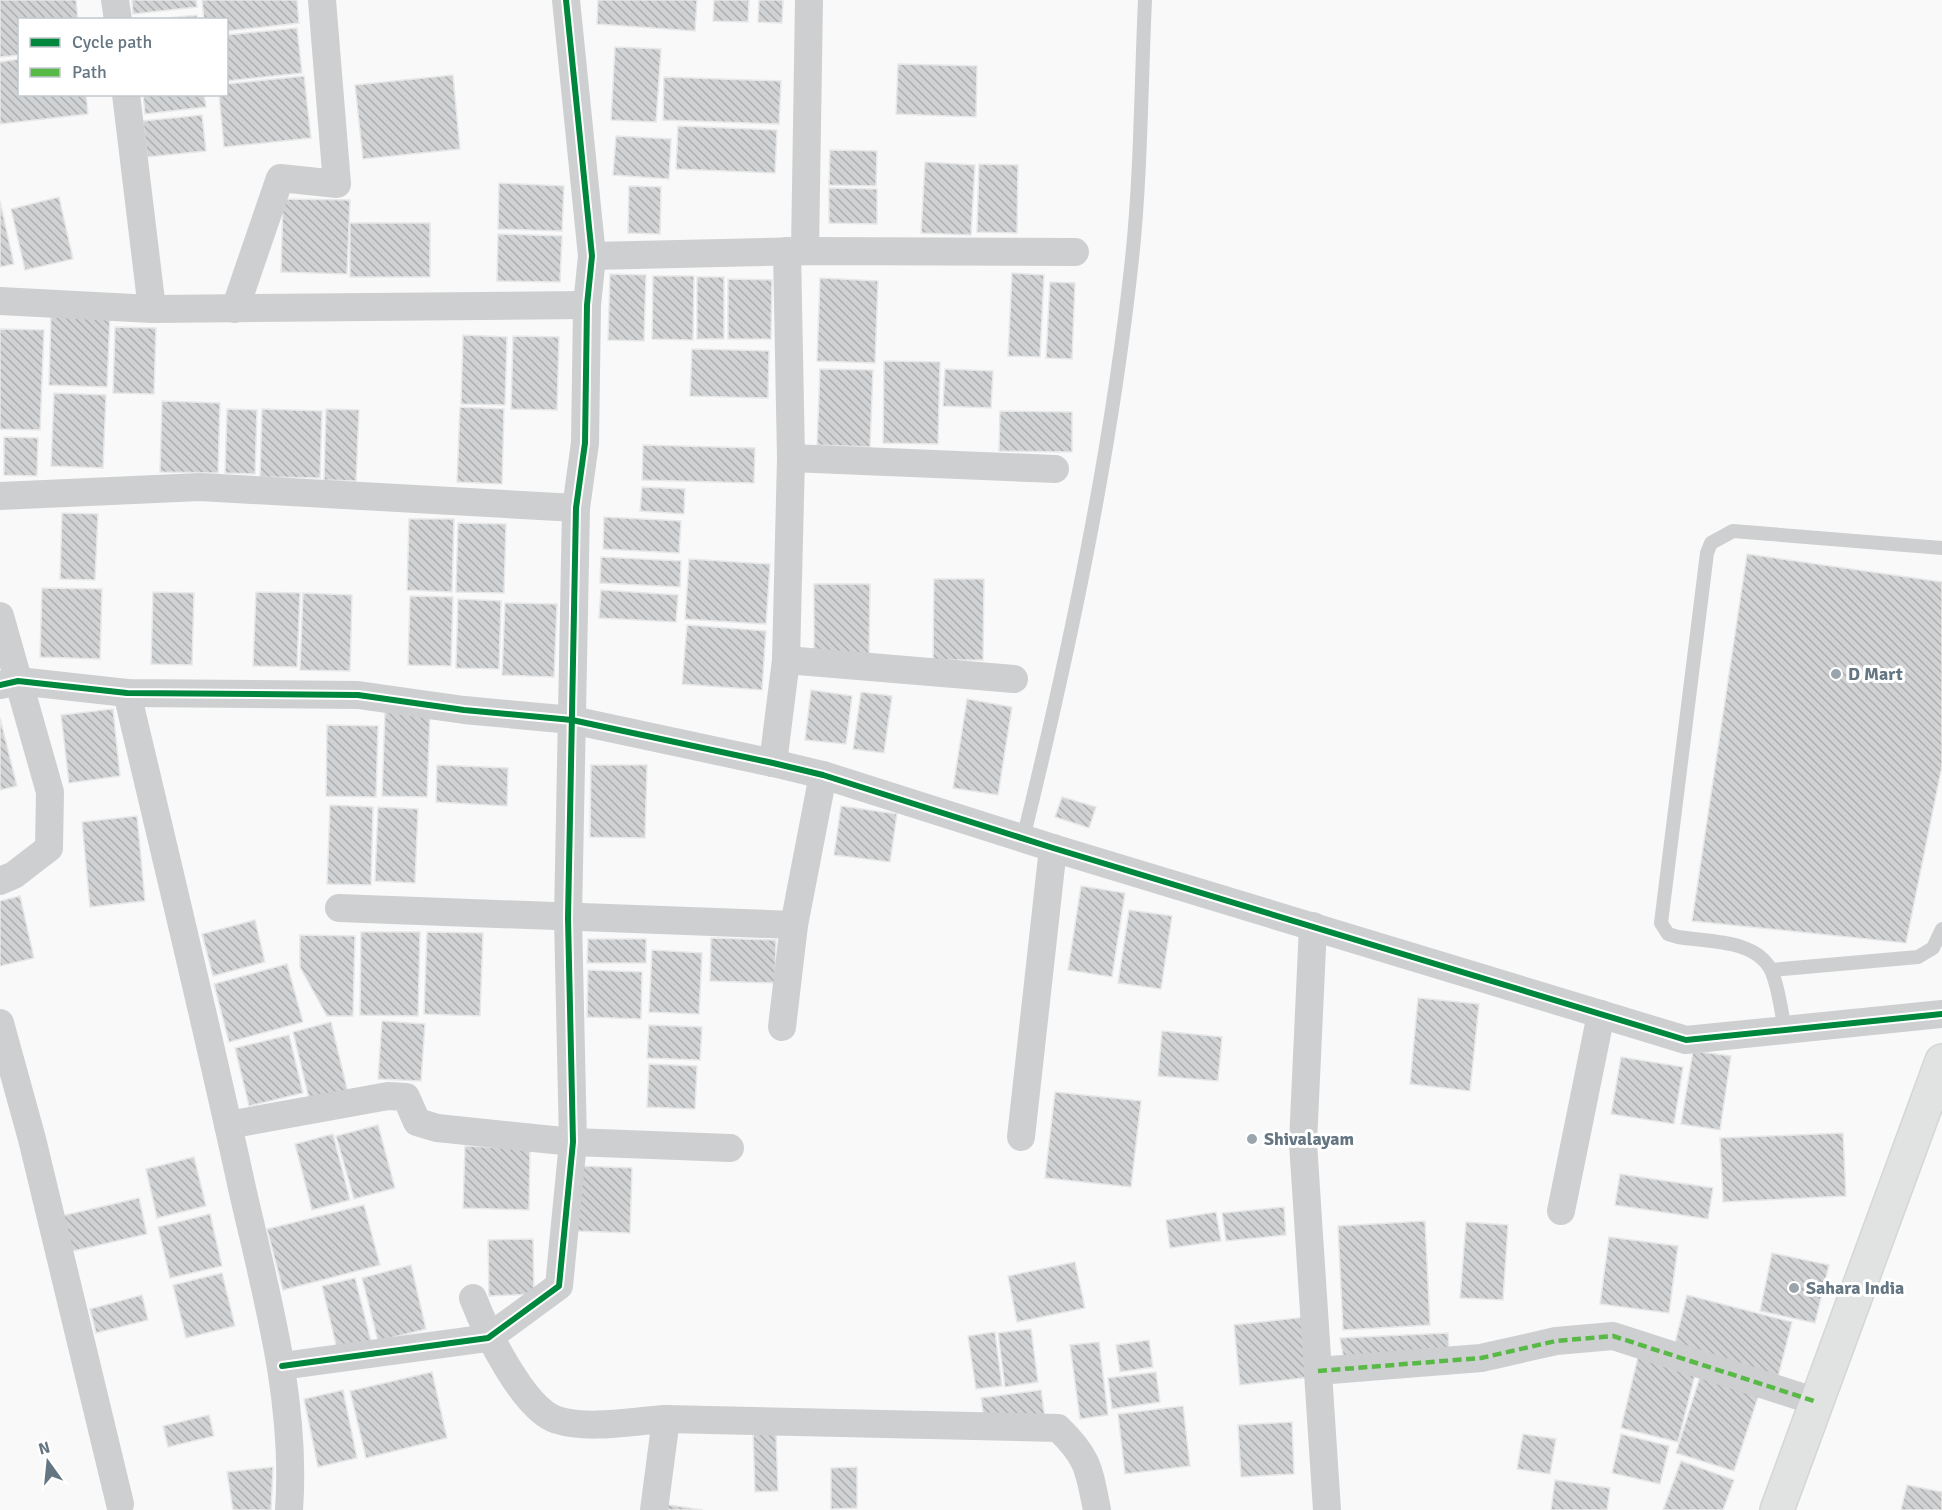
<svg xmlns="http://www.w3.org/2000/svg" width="1942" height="1510" viewBox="0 0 1942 1510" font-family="Signika,sans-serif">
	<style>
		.building { fill: url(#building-back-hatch); stroke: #e8e8e8; stroke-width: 1.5 }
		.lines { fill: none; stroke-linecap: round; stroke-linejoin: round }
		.secondary-casing { stroke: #d5d6d7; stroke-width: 36 }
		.lane { stroke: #cecfd0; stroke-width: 14 }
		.street { stroke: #cecfd0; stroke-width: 28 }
		.secondary { stroke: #e1e2e2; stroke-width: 33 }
		.quiet { stroke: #58b947; stroke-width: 4.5; stroke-dasharray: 9 4.5; stroke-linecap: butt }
		.cycleway-casing { stroke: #fff; stroke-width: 10 }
		.cycleway { stroke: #00873e; stroke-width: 6 }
		.poi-dot { fill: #99a4ac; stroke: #fff; stroke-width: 2 }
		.labels { text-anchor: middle; stroke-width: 6; stroke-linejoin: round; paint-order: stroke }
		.poi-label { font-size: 18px; font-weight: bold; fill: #657683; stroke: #fff; text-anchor: start }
	</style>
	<defs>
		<pattern id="building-back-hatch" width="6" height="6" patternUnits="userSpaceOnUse" patternTransform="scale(1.5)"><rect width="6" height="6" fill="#d0d2d3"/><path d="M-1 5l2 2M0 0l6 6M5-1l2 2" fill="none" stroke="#acafb1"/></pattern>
	</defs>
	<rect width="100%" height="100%" fill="#f9f9f9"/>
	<g class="building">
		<polygon points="0,0 76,0 78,20 20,20 20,55 0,57"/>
		<polygon points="132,0 196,0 197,7 133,14"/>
		<polygon points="202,0 297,0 299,23 226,31 226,20 204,20"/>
		<polygon points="598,0 697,0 695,31 597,24"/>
		<polygon points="714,0 749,0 748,22 713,21"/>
		<polygon points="759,0 783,0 782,23 758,22"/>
		<polygon points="197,15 197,20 148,20"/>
		<polygon points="297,28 302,73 226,81 226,35"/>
		<polygon points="615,47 661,49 656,122 611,120"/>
		<polygon points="20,59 20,94 86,94 88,114 0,124 0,62"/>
		<polygon points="898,64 977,66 976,117 896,114"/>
		<polygon points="453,75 460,149 363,159 355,85"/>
		<polygon points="304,76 311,138 224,147 219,94 226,94 226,84"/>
		<polygon points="664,77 781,81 779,124 663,120"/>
		<polygon points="143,94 204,94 206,107 145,114"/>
		<polygon points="202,115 206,151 147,157 143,121"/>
		<polygon points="678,126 777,130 775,173 676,169"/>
		<polygon points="616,136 671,139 669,179 613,175"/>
		<polygon points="830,150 877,151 876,186 829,185"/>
		<polygon points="925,162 975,165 971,235 921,233"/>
		<polygon points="979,164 1018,165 1017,233 977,232"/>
		<polygon points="499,183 564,186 562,231 498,229"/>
		<polygon points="629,186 661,187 660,234 628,233"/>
		<polygon points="829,188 877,189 877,224 829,223"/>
		<polygon points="59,197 73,259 25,270 11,209"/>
		<polygon points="283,199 350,200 347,274 281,272"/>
		<polygon points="0,201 14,264 0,267"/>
		<rect x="350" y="223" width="80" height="54"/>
		<polygon points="498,234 562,236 560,282 497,281"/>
		<polygon points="1012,273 1044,275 1040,357 1008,356"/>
		<polygon points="610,274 646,275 644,341 608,340"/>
		<polygon points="653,276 694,276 693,340 652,339"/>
		<rect x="697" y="277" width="27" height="62"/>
		<polygon points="820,278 878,281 875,363 817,361"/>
		<polygon points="728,279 772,280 771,339 728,339"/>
		<polygon points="1050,282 1075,283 1072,359 1046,358"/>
		<polygon points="51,314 110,316 107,387 49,385"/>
		<polygon points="115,327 156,328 154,394 113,393"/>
		<polygon points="0,329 44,330 40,430 0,429"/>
		<polygon points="463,335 507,337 505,405 461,404"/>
		<polygon points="513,336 559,337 557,410 511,409"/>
		<polygon points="692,349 769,351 768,398 690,396"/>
		<polygon points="884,361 940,362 938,444 883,443"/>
		<polygon points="820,369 873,370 870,447 817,445"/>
		<polygon points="945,369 993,371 991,408 943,406"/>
		<polygon points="54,393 106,395 103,468 51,466"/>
		<polygon points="162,401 220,403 218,473 160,472"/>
		<polygon points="460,407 504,409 502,484 457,482"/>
		<polygon points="227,409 257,410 255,474 225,473"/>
		<polygon points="262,409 322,411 320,478 260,477"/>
		<polygon points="326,409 359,410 356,481 324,480"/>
		<polygon points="1000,411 1072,412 1072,452 999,451"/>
		<polygon points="4,437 38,438 37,476 4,475"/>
		<polygon points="643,445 755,448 754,483 642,480"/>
		<polygon points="642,487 685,489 684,514 640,511"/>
		<polygon points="62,513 98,514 95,580 60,579"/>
		<polygon points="604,517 681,521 679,553 603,549"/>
		<polygon points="409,519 454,519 452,592 407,590"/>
		<polygon points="458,523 506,524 504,593 456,592"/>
		<polygon points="1747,554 1942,582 1942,766 1906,943 1692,921"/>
		<polygon points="601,557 681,561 680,587 600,583"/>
		<polygon points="689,559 770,564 766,624 685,619"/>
		<polygon points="934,579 984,579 983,660 933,660"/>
		<polygon points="814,584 870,584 869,658 814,658"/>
		<polygon points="42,588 102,589 100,659 40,657"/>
		<polygon points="601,590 678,595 676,622 599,618"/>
		<polygon points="153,592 194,593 192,665 151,664"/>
		<polygon points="256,592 300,593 297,667 253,666"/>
		<polygon points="303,593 352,595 350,671 300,670"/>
		<polygon points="410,596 453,597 451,666 408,665"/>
		<polygon points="458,599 501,601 499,669 456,668"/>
		<polygon points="505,603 557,604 554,677 502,675"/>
		<polygon points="687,625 766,631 762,690 682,684"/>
		<polygon points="811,690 852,696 846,744 805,740"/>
		<polygon points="861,692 892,696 884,753 853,749"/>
		<polygon points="967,699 1012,707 998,795 953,788"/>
		<polygon points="113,709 120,776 69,783 61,715"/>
		<polygon points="385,712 430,714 427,797 382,796"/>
		<polygon points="0,718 17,786 0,790"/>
		<polygon points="327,725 378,726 376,797 326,796"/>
		<polygon points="437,765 508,768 507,806 436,802"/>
		<polygon points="591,765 647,765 645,838 590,837"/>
		<polygon points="1062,797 1096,807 1089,828 1055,817"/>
		<polygon points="330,805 373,807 371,885 327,884"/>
		<polygon points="841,806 897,814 890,862 834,855"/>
		<polygon points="378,807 418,809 415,883 375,881"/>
		<polygon points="137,816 145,901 90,907 82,822"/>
		<polygon points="1081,886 1125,893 1112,977 1068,970"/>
		<polygon points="20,896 34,958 0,966 0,901"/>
		<polygon points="1129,910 1172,916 1161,989 1118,983"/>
		<polygon points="255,920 265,962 213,976 202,934"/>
		<polygon points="361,932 420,932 418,1016 360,1015"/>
		<polygon points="427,932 483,933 480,1016 424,1014"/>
		<polygon points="300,935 355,936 353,1016 327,1016 300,967"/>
		<polygon points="711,938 776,940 775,983 710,981"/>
		<polygon points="588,939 646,939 646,963 587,963"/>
		<polygon points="652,950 702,953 699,1014 649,1012"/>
		<polygon points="287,964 303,1022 229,1042 214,984"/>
		<polygon points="588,970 642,972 641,1019 587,1017"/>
		<polygon points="1418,998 1479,1004 1470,1091 1410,1084"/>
		<polygon points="382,1021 425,1024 421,1081 378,1079"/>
		<polygon points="331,1022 349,1097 311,1107 293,1032"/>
		<polygon points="649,1025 702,1027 700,1060 647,1058"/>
		<polygon points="1162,1031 1222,1037 1218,1081 1158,1076"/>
		<polygon points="289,1035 303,1093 249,1106 235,1048"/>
		<polygon points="1693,1051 1731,1056 1720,1130 1681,1124"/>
		<polygon points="1621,1057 1683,1067 1674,1124 1611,1114"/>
		<polygon points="649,1064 697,1066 695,1109 647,1107"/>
		<polygon points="1055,1092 1141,1101 1131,1187 1045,1178"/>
		<polygon points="378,1125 395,1188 354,1199 336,1136"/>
		<polygon points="1843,1133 1846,1196 1723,1202 1720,1138"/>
		<polygon points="333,1134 350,1200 312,1210 295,1144"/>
		<polygon points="465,1146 530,1149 529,1210 463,1208"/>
		<polygon points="194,1157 206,1206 157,1218 146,1169"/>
		<polygon points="580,1166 632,1168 630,1233 577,1231"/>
		<polygon points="1620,1174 1713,1188 1708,1219 1615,1205"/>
		<polygon points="139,1198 147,1234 69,1252 61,1216"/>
		<polygon points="364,1205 380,1265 283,1290 267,1229"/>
		<polygon points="1284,1207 1286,1235 1226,1241 1222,1213"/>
		<polygon points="1216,1212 1221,1241 1170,1248 1166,1220"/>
		<polygon points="210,1214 222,1266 170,1278 158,1227"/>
		<polygon points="1425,1221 1430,1325 1343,1330 1338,1226"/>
		<polygon points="1466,1222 1508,1225 1503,1300 1460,1298"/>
		<polygon points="1609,1237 1678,1246 1669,1313 1600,1304"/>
		<polygon points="533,1239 534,1294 489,1296 488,1240"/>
		<polygon points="1772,1253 1829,1265 1815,1323 1760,1311"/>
		<polygon points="1075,1262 1085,1308 1017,1322 1008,1276"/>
		<polygon points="411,1265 426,1329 378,1341 362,1278"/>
		<polygon points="222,1273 235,1326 186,1338 173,1285"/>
		<polygon points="355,1278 371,1341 337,1349 322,1286"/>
		<polygon points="142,1295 148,1320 96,1333 90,1309"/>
		<polygon points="1687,1295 1792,1322 1778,1377 1673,1351"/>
		<polygon points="1306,1317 1312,1377 1240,1385 1234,1325"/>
		<polygon points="1031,1329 1038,1382 1005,1387 998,1333"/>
		<polygon points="995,1332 1002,1386 976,1389 968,1336"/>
		<polygon points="1448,1333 1449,1350 1344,1361 1340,1338"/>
		<polygon points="1149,1340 1153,1367 1120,1372 1116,1345"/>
		<polygon points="1099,1342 1108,1415 1080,1419 1070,1345"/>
		<polygon points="1638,1357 1696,1371 1678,1442 1621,1428"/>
		<polygon points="1702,1370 1761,1388 1734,1471 1676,1453"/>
		<polygon points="432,1372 447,1438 366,1458 350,1391"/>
		<polygon points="1156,1372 1160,1402 1112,1409 1108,1378"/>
		<polygon points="343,1390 357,1458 318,1467 304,1399"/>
		<polygon points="1041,1390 1045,1418 985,1426 981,1398"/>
		<polygon points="1183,1406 1190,1466 1125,1474 1118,1414"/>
		<polygon points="209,1415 214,1436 168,1447 163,1426"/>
		<polygon points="1292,1422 1294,1474 1241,1477 1238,1425"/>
		<polygon points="776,1432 778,1491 755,1492 753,1433"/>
		<polygon points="1523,1434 1556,1439 1550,1474 1517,1469"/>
		<polygon points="1621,1434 1669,1446 1660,1484 1612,1473"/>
		<polygon points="1681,1461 1734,1480 1723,1510 1663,1510"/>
		<polygon points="273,1467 271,1510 233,1510 227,1472"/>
		<polygon points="857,1467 857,1508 831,1509 831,1468"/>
		<polygon points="1555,1480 1610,1488 1607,1510 1551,1510"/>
		<polygon points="1907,1485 1942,1492 1942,1510 1901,1510"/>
		<polygon points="663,1504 703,1510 662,1510"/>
	</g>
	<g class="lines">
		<g class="secondary-casing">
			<polyline id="secondary" points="1777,1510 1942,1061"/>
		</g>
		<g class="lane">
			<path d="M 1023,839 C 1070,648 1111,454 1132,259 C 1141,174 1141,85 1145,0"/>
			<polyline points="1771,970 1918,957 1933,948 1942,929"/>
			<path d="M 1785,1030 C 1781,1011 1779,988 1771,970 C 1755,939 1708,942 1678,937 L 1668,934 L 1661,923 L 1707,553 L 1711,543 L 1733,531 L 1942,548"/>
		</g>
		<g class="street">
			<polyline points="115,0 118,20"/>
			<polyline points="126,94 152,309"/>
			<polyline points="805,251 809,0"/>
			<polyline points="592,256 805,251 1075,252"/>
			<polyline points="0,301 152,309 587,305"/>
			<polyline points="235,309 280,178 337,184 322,0"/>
			<polyline points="791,458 1055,469"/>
			<polyline points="0,496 200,487 576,508"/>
			<polyline points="0,616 50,792 49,848 14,875 0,881"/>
			<polyline points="786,660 1014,679"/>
			<polyline points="0,685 18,681 127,693 358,695 464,710 572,720 773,763 823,775 1053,848 1686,1040 1942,1014"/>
			<path d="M 127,693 C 166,858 206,1022 242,1188 C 266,1294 297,1401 289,1510"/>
			<polyline points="773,763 786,660 791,458 787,251"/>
			<polyline points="339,908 794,925"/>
			<polyline points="1313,926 1303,1143 1327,1510"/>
			<polyline points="0,1023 32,1139 120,1504"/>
			<polyline points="782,1027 794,925 823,775"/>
			<polyline points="228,1125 388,1096 406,1097 417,1122 437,1128 573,1142 730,1148"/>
			<polyline points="1021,1137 1053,848"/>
			<polyline points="1561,1211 1601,1014"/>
			<path d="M 473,1298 C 485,1329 523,1409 557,1420 C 590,1430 632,1421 666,1419 L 654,1510"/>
			<polyline points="282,1366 488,1338 559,1286 573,1142 568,918 576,508 585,443 587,305 592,256 566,0"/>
			<polyline points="1318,1371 1481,1358 1556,1341 1613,1336 1817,1402"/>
			<path d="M 666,1419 L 1058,1428 C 1089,1458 1089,1470 1097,1510"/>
		</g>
		<use href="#secondary" class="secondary"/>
		<polyline class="quiet" points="1318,1371 1481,1358 1556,1341 1613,1336 1817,1402"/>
		<g class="cycleway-casing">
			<g id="cycleway">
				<polyline points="0,685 18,681 127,693 358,695 464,710 572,720 773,763 823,775 1053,848 1686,1040 1942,1014"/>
				<polyline points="282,1366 488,1338 559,1286 573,1142 568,918 576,508 585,443 587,305 592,256 566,0"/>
			</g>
		</g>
		<use href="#cycleway" class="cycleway"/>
	</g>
	<g class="poi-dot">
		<circle cx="1836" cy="674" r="6"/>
		<circle cx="1252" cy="1139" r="6"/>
		<circle cx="1794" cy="1288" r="6"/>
	</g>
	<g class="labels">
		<g class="poi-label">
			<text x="1848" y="680">D Mart</text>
			<text x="1264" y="1145">Shivalayam</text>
			<text x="1806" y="1294">Sahara India</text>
		</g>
	</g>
	<rect x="18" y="18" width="210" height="78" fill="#ffffff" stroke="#c1c8cd" stroke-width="1.5"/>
	<rect x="30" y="38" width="30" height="9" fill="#00873e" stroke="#c1c8cd" stroke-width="1.5"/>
	<text x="72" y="48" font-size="18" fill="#657683">Cycle path</text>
	<rect x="30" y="68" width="30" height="9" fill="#58b947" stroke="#c1c8cd" stroke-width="1.5"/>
	<text x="72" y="78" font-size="18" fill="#657683">Path</text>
	<g transform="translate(48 1462) rotate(345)" stroke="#ffffff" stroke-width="4.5" paint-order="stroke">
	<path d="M0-4.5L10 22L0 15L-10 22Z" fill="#657683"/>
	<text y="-9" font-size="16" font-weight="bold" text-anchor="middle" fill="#657683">N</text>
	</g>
</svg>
